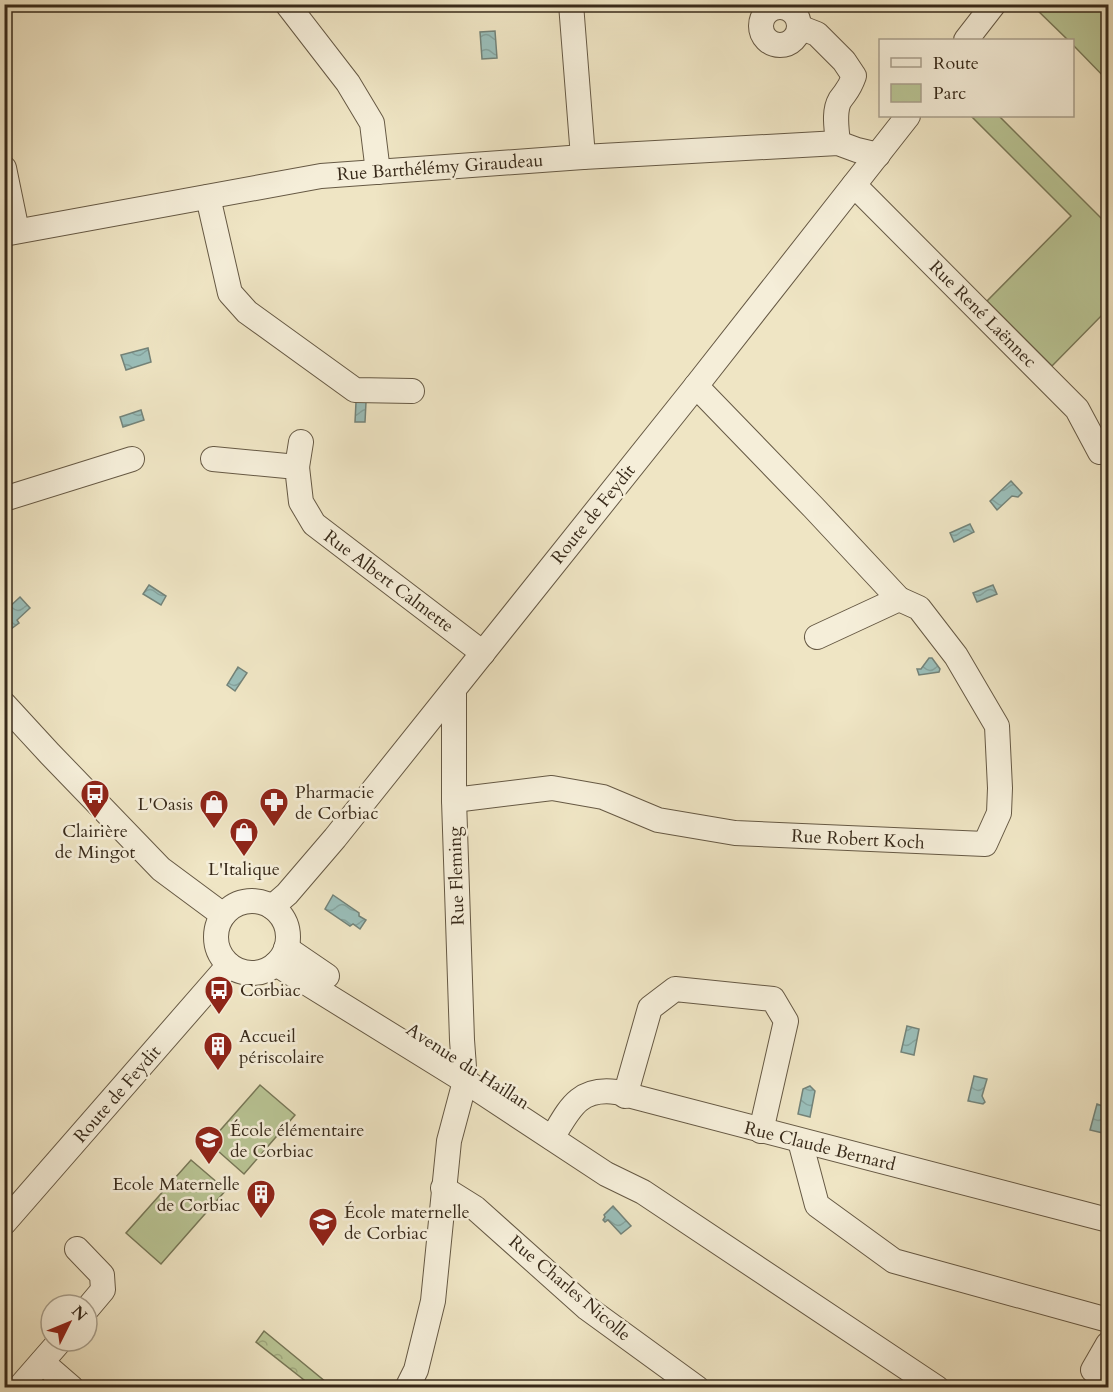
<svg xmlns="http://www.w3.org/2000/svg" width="1113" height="1392" viewBox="0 0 1113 1392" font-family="Cardo,serif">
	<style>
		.green { fill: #b9c595; stroke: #787858; stroke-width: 1.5 }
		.park { fill: url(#park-crowns); stroke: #787858; stroke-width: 1.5 }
		.water { fill: url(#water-waves); stroke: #738379; stroke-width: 1.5 }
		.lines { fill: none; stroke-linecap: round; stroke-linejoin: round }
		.minor-casing { stroke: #665944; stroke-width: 26 }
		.minor { stroke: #f5eed9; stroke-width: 24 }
		.labels { text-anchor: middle; stroke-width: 5; stroke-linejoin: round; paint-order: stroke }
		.street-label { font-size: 18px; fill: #382a1a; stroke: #f5eed9 }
		.poi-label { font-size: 18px; fill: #382a1a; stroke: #f5eed9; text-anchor: start }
	</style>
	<defs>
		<pattern id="park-crowns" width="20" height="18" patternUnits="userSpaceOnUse" patternTransform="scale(1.5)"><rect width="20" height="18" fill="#b9c595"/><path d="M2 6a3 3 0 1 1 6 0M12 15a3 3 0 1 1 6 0" fill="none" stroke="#a0a980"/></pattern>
		<pattern id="water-waves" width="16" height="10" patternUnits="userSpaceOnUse" patternTransform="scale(1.5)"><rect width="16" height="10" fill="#9abeb9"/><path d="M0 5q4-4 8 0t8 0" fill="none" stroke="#85a39e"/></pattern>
	</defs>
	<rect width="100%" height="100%" fill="#efe5c4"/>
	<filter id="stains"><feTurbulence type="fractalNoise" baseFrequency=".00333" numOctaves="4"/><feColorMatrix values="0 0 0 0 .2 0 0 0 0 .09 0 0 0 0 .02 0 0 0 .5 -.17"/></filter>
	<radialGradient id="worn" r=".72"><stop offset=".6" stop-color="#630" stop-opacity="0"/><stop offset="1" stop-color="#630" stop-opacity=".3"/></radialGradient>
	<g class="green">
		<polygon points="1032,5 1108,5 1108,81 1073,45 1072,40 1068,40"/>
		<polygon points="971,116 999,116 1108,225 1108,309 1052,366 987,301 1071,216"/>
		<polygon points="260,1085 295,1115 244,1174 209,1143"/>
		<polygon points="191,1160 226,1190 161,1264 126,1233"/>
	</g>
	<polygon class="park" points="264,1331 332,1387 313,1387 256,1342"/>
	<g class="water">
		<polygon points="495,31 497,58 482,59 480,32"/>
		<polygon points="148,348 151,362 126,370 121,355"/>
		<polygon points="356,402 366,402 365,422 355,422"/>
		<polygon points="141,410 144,420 123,427 120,417"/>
		<polygon points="1011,481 1022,493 1018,497 1012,496 997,510 990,501"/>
		<polygon points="970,524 974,532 954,542 950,533"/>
		<polygon points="149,585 166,596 161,605 143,594"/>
		<polygon points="993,585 997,594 977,602 973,593"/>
		<polygon points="20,597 30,608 17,620 19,623 11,629 5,621 5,611"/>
		<polygon points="929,658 932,658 940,669 939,672 919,675 917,669 921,669"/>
		<polygon points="238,667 247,673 235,691 227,685"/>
		<polygon points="333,895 359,913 359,916 366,920 360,929 353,924 350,926 325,909"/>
		<polygon points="907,1026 919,1029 914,1055 901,1052"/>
		<polygon points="974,1076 987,1079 982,1096 985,1102 983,1104 968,1101"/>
		<polygon points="810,1086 815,1091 810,1117 798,1114 803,1089"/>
		<polygon points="1097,1104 1108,1108 1103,1133 1090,1130"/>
		<polygon points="613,1206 631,1226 621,1234 608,1220 605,1222 603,1220 605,1217 604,1215"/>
	</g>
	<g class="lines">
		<g class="minor-casing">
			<g id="minor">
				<polyline points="287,4 348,83 372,123 378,172"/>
				<polyline points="571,4 583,157"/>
				<circle cx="780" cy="26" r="19"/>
				<path d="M 799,27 L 817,34 L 844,61 L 854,76 C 849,90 847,90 840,100 C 833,112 837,130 838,143"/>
				<polyline points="966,40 994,4"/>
				<polyline points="4,168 17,231"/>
				<polyline points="854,185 1077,409 1100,452"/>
				<polyline points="208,197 230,293 247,312 355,390 412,391"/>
				<polyline points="4,234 321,176 583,157 838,143 857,150 878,155"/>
				<polyline points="213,459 297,467 301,502 314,524 483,653"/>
				<polyline points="297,467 301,442"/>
				<polyline points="4,499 132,459"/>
				<polyline points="817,637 899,599"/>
				<polyline points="4,704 50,754 161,869 223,915"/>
				<polyline points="454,800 552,788 603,797 658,820 735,833 985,844 999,813 1000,788 997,726 956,656 919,608 899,599 814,508 696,386"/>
				<circle cx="252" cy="937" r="36"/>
				<polyline points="272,907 287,894 335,838 696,386 908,116"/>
				<polyline points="286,948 327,976"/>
				<polyline points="276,964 465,1081 606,1174 643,1192 937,1388"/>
				<polyline points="625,1096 650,1008 675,989 773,999 786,1021 761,1131"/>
				<path d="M 552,1138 C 569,1110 578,1087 616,1092 L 1108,1220"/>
				<polyline points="800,1141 817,1205 894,1261 1108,1320"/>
				<polyline points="443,1188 475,1208 587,1308 697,1388"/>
				<polyline points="4,1223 229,965"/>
				<polyline points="77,1249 102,1275 103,1290 87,1309"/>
				<polyline points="42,1362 72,1388"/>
				<polyline points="1093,1370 1108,1344"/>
				<polyline points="19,1388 60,1341"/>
				<polyline points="407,1388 416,1370 433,1301 449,1141 465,1081 462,1040 454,800 454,690"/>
			</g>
		</g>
		<use href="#minor" class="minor"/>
	</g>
	<defs>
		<g id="bus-pin" transform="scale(1.5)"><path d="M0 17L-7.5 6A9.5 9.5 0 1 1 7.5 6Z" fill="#8f2418" stroke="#f5eed9"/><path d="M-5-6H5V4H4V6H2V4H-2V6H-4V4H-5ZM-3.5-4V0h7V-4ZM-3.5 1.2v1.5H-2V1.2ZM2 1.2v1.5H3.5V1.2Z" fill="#fff"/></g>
		<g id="pharmacy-pin" transform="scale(1.5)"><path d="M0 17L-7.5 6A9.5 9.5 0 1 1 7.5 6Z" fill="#8f2418" stroke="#f5eed9"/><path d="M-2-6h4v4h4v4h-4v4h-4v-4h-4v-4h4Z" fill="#fff"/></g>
		<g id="shop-pin" transform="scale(1.5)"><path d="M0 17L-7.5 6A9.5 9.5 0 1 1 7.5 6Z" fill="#8f2418" stroke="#f5eed9"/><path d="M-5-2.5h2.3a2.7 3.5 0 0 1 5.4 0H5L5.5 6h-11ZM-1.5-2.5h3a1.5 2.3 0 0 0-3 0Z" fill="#fff"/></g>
		<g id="building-pin" transform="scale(1.5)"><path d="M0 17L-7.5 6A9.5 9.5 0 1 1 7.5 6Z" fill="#8f2418" stroke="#f5eed9"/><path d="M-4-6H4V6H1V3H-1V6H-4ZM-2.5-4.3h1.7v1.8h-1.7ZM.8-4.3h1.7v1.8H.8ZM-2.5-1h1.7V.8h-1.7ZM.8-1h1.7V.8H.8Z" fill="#fff"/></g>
		<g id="school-pin" transform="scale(1.5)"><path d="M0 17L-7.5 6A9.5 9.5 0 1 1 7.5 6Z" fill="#8f2418" stroke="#f5eed9"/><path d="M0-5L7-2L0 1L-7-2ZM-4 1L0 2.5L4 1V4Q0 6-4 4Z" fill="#fff"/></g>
	</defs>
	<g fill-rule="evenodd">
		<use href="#bus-pin" x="95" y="794"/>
		<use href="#pharmacy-pin" x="274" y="802"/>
		<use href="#shop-pin" x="214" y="804"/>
		<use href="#shop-pin" x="244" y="832"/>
		<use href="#bus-pin" x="219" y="990"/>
		<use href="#building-pin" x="218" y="1046"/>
		<use href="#school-pin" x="209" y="1140"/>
		<use href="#building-pin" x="261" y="1194"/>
		<use href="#school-pin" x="323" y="1222"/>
	</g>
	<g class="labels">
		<g class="street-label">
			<text transform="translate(440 167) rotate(-4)" y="6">Rue Barthélémy Giraudeau</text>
			<text transform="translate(983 314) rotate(45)" y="6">Rue René Laënnec</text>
			<text transform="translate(593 514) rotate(-51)" y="6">Route de Feydit</text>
			<text transform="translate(389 581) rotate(37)" y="6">Rue Albert Calmette</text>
			<text transform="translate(858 839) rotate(3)" y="6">Rue Robert Koch</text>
			<text transform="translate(456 876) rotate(-92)" y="6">Rue Fleming</text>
			<text transform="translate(468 1066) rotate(33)" y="6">Avenue du Haillan</text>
			<text transform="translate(117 1094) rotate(-49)" y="6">Route de Feydit</text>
			<text transform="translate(820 1146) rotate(14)" y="6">Rue Claude Bernard</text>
			<text transform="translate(570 1288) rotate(40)" y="6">Rue Charles Nicolle</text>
		</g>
		<g class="poi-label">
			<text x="295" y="798">Pharmacie<tspan x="295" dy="21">de Corbiac</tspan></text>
			<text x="193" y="810" text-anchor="end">L'Oasis</text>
			<text x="95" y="837" text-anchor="middle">Clairière<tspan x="95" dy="21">de Mingot</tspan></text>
			<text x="244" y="875" text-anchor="middle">L'Italique</text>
			<text x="240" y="996">Corbiac</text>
			<text x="239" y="1042">Accueil<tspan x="239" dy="21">périscolaire</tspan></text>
			<text x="230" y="1136">École élémentaire<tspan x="230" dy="21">de Corbiac</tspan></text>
			<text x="240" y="1190" text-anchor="end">Ecole Maternelle<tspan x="240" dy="21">de Corbiac</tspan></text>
			<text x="344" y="1218">École maternelle<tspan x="344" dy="21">de Corbiac</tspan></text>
		</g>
	</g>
	<rect width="1113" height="1392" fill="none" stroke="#efe5c4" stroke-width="24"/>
	<rect x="6" y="6" width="1101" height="1380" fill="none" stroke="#382a1a" stroke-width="3"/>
	<rect x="12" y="12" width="1089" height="1368" fill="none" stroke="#382a1a" stroke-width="1.5"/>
	<rect x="879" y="39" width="195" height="78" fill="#f5eed9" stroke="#a9a08d" stroke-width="1.5"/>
	<rect x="891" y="58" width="30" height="9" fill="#f5eed9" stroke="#a9a08d" stroke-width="1.5"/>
	<text x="933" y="69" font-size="18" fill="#382a1a">Route</text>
	<rect x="891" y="84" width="30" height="18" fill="#b9c595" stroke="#a9a08d" stroke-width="1.5"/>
	<text x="933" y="99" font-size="18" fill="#382a1a">Parc</text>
	<g transform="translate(69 1323) rotate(47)"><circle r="28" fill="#f5eed9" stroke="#a9a08d" stroke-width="1.5"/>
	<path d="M0-4.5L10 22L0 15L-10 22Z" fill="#8f2418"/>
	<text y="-9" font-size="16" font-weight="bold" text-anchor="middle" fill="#382a1a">N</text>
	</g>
	<rect width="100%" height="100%" filter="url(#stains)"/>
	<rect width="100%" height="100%" fill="url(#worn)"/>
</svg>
